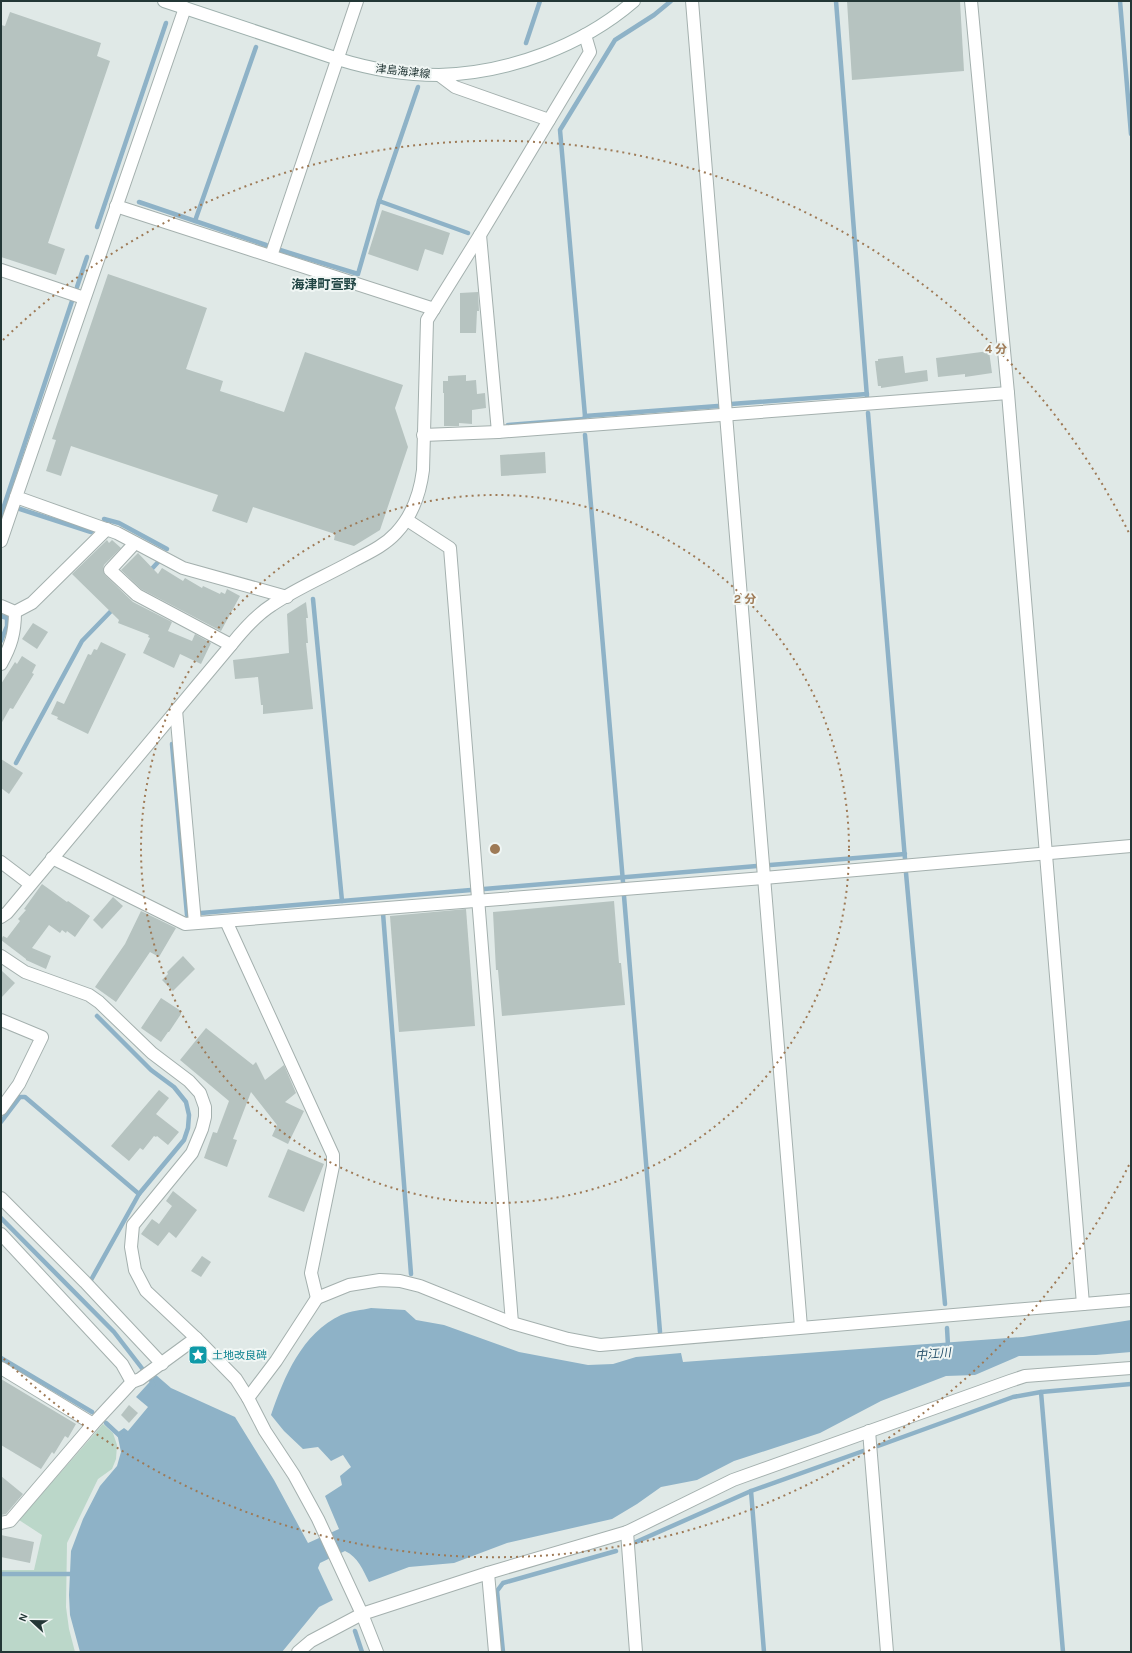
<svg xmlns="http://www.w3.org/2000/svg" width="1132" height="1653" viewBox="0 0 1132 1653" font-family="Karla,'Noto Sans JP',sans-serif">
	<style>
		.green { fill: #bbd7c9 }
		.water { fill: #8eb2c7 }
		.lines { fill: none; stroke-linecap: round; stroke-linejoin: round }
		.stream { stroke: #8eb2c7; stroke-width: 4.5 }
		.building { fill: #b6c3c0 }
		.minor-casing { stroke: #a4b0ae; stroke-width: 14 }
		.secondary-casing { stroke: #9eb0ad; stroke-width: 14 }
		.minor { stroke: #fff; stroke-width: 12 }
		.secondary { stroke: #fff; stroke-width: 12 }
		.ring { fill: none; stroke: #9e7a56; stroke-width: 2; stroke-dasharray: 2 4 }
		.labels { text-anchor: middle; stroke-width: 4; stroke-linejoin: round; paint-order: stroke }
		.street-label { font-size: 11px; fill: #233736; stroke: #f0f6f4 }
		.culture-label { font-size: 11px; fill: #0d838f; stroke: #f0f6f4; text-anchor: start }
		.water-label { font-size: 12px; font-style: italic; fill: #25506a; stroke: #f0f6f4 }
		.quarter-label { font-size: 13px; font-weight: bold; fill: #224645; stroke: #f0f6f4 }
		.centre { fill: #9e7a56; stroke: #f0f6f4; stroke-width: 2 }
		.ring-label { font-size: 12px; text-anchor: middle; font-weight: bold; fill: #9e7a56; stroke: #f0f6f4; stroke-width: 4; stroke-linejoin: round; paint-order: stroke }
	</style>
	<rect width="100%" height="100%" fill="#e0e9e7"/>
	<polygon class="green" points="103,1424 113,1433 117,1445 116,1459 112,1469 98,1479 67,1543 66,1607 69,1629 75,1652 1,1652 1,1570 34,1570 42,1535 19,1520"/>
	<path class="water" d="M 371,1308 L 405,1310 L 416,1320 L 444,1325 L 519,1352 L 588,1365 L 613,1364 L 636,1357 L 681,1353 L 683,1362 L 1023,1337 L 1131,1320 L 1131,1352 L 1096,1355 L 1019,1356 L 975,1375 L 946,1376 L 881,1401 L 820,1433 L 734,1461 L 697,1480 L 661,1487 L 637,1504 L 612,1519 L 507,1543 L 454,1563 L 409,1567 L 369,1582 C 363,1570 358,1557 345,1551 L 320,1563 L 318,1568 L 333,1600 L 319,1607 L 282,1652 L 80,1652 L 70,1615 L 69,1595 L 71,1551 L 83,1519 L 100,1486 L 117,1466 L 121,1452 L 117,1433 L 124,1428 L 128,1431 L 148,1407 L 136,1397 L 156,1375 L 171,1388 L 235,1417 L 274,1480 L 308,1543 L 339,1529 L 325,1496 L 342,1485 L 340,1476 L 351,1467 L 343,1455 L 331,1461 L 318,1447 L 303,1449 L 284,1431 L 271,1415 C 284,1377 302,1333 341,1315 C 350,1311 362,1310 371,1308 Z"/>
	<g class="lines">
		<g class="stream">
			<polyline points="836,1 867,397"/>
			<polyline points="1120,1 1131,134"/>
			<polyline points="526,43 540,1"/>
			<polyline points="379,201 418,87"/>
			<polyline points="139,202 266,245"/>
			<polyline points="195,221 256,47"/>
			<polyline points="97,227 166,23"/>
			<polyline points="280,250 358,274 379,201 468,233"/>
			<polyline points="77,287 87,257"/>
			<polyline points="731,404 867,394"/>
			<polyline points="868,413 905,859"/>
			<polyline points="585,416 718,406"/>
			<polyline points="584,420 585,416 560,130 615,40 654,15 671,1"/>
			<polyline points="508,425 584,419"/>
			<polyline points="585,435 623,882"/>
			<polyline points="20,509 91,532 92,531"/>
			<polyline points="1,515 72,301"/>
			<polyline points="104,519 119,523 167,549"/>
			<polyline points="149,572 159,561"/>
			<polyline points="313,599 342,901"/>
			<polyline points="1,616 7,618 7,626 1,641"/>
			<polyline points="172,744 187,915"/>
			<polyline points="16,763 82,641 114,608"/>
			<polyline points="770,865 905,854"/>
			<polyline points="906,873 945,1304"/>
			<polyline points="484,889 757,866"/>
			<polyline points="624,896 660,1332"/>
			<polyline points="201,913 471,890"/>
			<polyline points="383,913 411,1274"/>
			<polyline points="1,1122 20,1097 25,1097 139,1194"/>
			<polyline points="1,1218 114,1332 151,1380 153,1385"/>
			<polyline points="91,1280 139,1194 184,1140 188,1128 189,1115 186,1102 174,1087 151,1070 97,1016"/>
			<polyline points="947,1328 948,1346"/>
			<polyline points="1,1358 92,1412"/>
			<polyline points="1041,1392 1063,1652"/>
			<polyline points="106,1423 120,1436"/>
			<polyline points="878,1446 1013,1397 1041,1392 1131,1384"/>
			<polyline points="751,1491 764,1652"/>
			<polyline points="636,1542 751,1491 866,1450"/>
			<polyline points="1,1574 75,1574"/>
			<polyline points="355,1631 362,1652"/>
			<polyline points="503,1652 497,1591 503,1583 616,1551"/>
		</g>
	</g>
	<g class="building">
		<polygon points="847,1 960,1 964,71 852,80"/>
		<polygon points="10,12 101,43 97,56 110,61 48,243 65,249 56,275 1,257 1,25 5,26"/>
		<polygon points="382,210 450,233 443,255 425,249 418,271 368,254"/>
		<polygon points="108,274 207,308 186,369 223,381 220,391 284,412 305,352 403,385 395,408 408,447 380,530 354,546 334,540 335,534 253,507 247,523 212,511 218,495 71,446 61,476 46,471 56,440 52,439"/>
		<polygon points="478,292 479,311 477,311 476,333 460,333 460,293"/>
		<polygon points="989,351 992,373 965,377 965,374 938,377 936,358"/>
		<polygon points="903,356 905,373 927,370 928,381 881,388 881,386 878,386 875,361 878,361 878,359"/>
		<polygon points="466,375 466,381 476,380 477,394 485,393 486,408 472,410 472,424 459,423 459,426 444,426 444,393 443,393 443,381 448,381 448,376"/>
		<polygon points="545,452 546,473 501,476 500,455"/>
		<polygon points="107,540 109,543 112,540 121,548 104,565 103,569 105,575 133,602 172,622 168,631 192,641 195,634 211,643 201,664 180,654 174,668 143,653 150,638 148,637 149,635 118,623 119,620 72,574"/>
		<polygon points="138,553 158,574 162,568 183,581 185,578 202,588 203,586 220,594 221,592 225,594 227,589 240,596 221,631 141,589 121,570"/>
		<polygon points="306,602 308,618 306,618 308,643 306,643 313,709 263,714 263,705 261,705 258,677 235,679 233,660 289,653 287,614"/>
		<polygon points="33,623 48,632 37,649 22,639"/>
		<polygon points="101,642 126,654 88,734 57,719 58,717 51,714 57,701 64,704 88,654 91,655 94,649 97,650"/>
		<polygon points="22,656 36,665 32,673 34,674 13,709 10,708 1,724 1,684 15,662 17,664"/>
		<polygon points="1,759 23,773 9,794 1,788"/>
		<polygon points="42,884 67,902 68,901 90,916 75,937 67,931 66,933 62,930 60,933 49,925 32,948 51,956 46,969 26,960 26,959 1,940 3,936 7,938 20,921 18,919 26,910 24,909"/>
		<polygon points="113,897 123,906 102,929 93,920"/>
		<polygon points="614,901 619,963 621,963 625,1005 502,1016 498,970 496,970 493,912"/>
		<polygon points="466,909 475,1026 399,1032 390,916"/>
		<polygon points="141,911 176,928 159,957 150,952 116,1002 95,987 125,944"/>
		<polygon points="183,956 195,969 173,991 162,980 168,974 167,972"/>
		<polygon points="1,970 15,983 1,998"/>
		<polygon points="161,998 181,1011 181,1014 169,1032 168,1032 161,1042 141,1028"/>
		<polygon points="206,1028 253,1065 256,1062 265,1080 284,1065 296,1093 285,1102 304,1111 288,1144 272,1136 277,1125 251,1092 233,1139 237,1140 227,1167 204,1158 213,1132 217,1133 229,1101 180,1060"/>
		<polygon points="159,1090 169,1098 156,1114 179,1132 168,1145 157,1136 156,1137 154,1136 143,1150 140,1148 129,1161 111,1146"/>
		<polygon points="288,1149 324,1164 304,1212 268,1197"/>
		<polygon points="173,1191 197,1210 176,1238 169,1232 158,1246 141,1234 152,1219 159,1224 172,1206 166,1201"/>
		<polygon points="202,1256 211,1262 201,1277 191,1271"/>
		<polygon points="1,1379 76,1424 68,1438 65,1436 54,1454 52,1452 41,1469 1,1445"/>
		<polygon points="129,1405 138,1413 129,1423 121,1415"/>
		<polygon points="1,1476 23,1494 6,1514 1,1515"/>
		<polygon points="1,1535 34,1542 30,1563 1,1557"/>
	</g>
	<g class="lines">
		<g class="minor-casing">
			<g id="minor">
				<polyline points="692,1 801,1327"/>
				<polyline points="971,1 1008,393 1083,1304"/>
				<polyline points="185,8 16,497 117,533 183,568 287,597"/>
				<polyline points="439,75 455,87 549,120"/>
				<polyline points="116,206 434,309"/>
				<polyline points="480,235 498,432"/>
				<polyline points="271,256 357,1"/>
				<polyline points="1,270 84,298"/>
				<polyline points="423,435 498,432 1008,393"/>
				<polyline points="407,520 450,548 512,1323"/>
				<polyline points="1,541 16,497"/>
				<polyline points="135,543 110,570 137,595 231,645"/>
				<polyline points="1,606 15,612 32,603 107,529"/>
				<path d="M 1,664 C 11,646 15,633 15,612"/>
				<polyline points="176,710 195,923"/>
				<polyline points="52,858 185,924 764,878 1131,846"/>
				<polyline points="1,862 30,884"/>
				<path d="M 1,917 L 7,913 L 231,645 C 243,630 256,615 272,605 C 297,588 326,576 353,561 C 368,553 384,546 396,533 C 412,516 420,494 423,470 L 427,320 L 480,235 L 590,52 L 585,35"/>
				<polyline points="226,921 333,1155 333,1166 311,1273 317,1298"/>
				<polyline points="1,956 25,972 89,995 99,1002 152,1053 189,1081 200,1093 205,1107 205,1117 202,1129 192,1153 133,1225 131,1247 135,1270 146,1291 196,1338 236,1379 248,1398 265,1431 294,1475 318,1519 362,1614 377,1652"/>
				<polyline points="1,1020 42,1037 19,1084 1,1109"/>
				<polyline points="1,1198 85,1282 162,1364"/>
				<polyline points="1,1234 122,1364 132,1382"/>
				<polyline points="1,1368 93,1424"/>
				<polyline points="248,1398 276,1361 317,1298 349,1285 380,1280 400,1281 420,1286 512,1323 568,1339 600,1345 1131,1300"/>
				<polyline points="869,1431 887,1652"/>
				<polyline points="1,1523 10,1521 93,1424 132,1382 140,1379 196,1338"/>
				<polyline points="627,1532 636,1652"/>
				<polyline points="488,1573 495,1652"/>
				<polyline points="298,1652 311,1641 362,1614 488,1573 627,1532 733,1480 1010,1381 1025,1376 1131,1368"/>
			</g>
		</g>
		<g class="secondary-casing">
			<path id="secondary" d="M 164,1 L 338,59 C 370,69 405,75 439,75 C 509,73 582,46 634,1"/>
		</g>
		<use href="#minor" class="minor"/>
		<use href="#secondary" class="secondary"/>
	</g>
	<g class="ring">
		<circle cx="495" cy="849" r="354"/>
		<path d="M1129 1165A708 708 0 0 1 3 1358M3 340A708 708 0 0 1 1129 533"/>
	</g>
	<defs>
		<g id="sight-square" transform="scale(1)"><rect x="-9" y="-9" width="18" height="18" rx="4" fill="#0f9aa8" stroke="#f0f6f4"/><path d="M0-6L1.8-2.2L6-1.7L2.9 1.2L3.7 5.4L0 3.3L-3.7 5.4L-2.9 1.2L-6-1.7L-1.8-2.2Z" fill="#fff"/></g>
	</defs>
	<g fill-rule="evenodd">
		<use href="#sight-square" x="198" y="1355"/>
	</g>
	<g class="labels">
		<g class="street-label">
			<text transform="translate(403 71) rotate(6)" y="4">津島海津線</text>
		</g>
		<g class="culture-label">
			<text x="212" y="1359">土地改良碑</text>
		</g>
		<g class="water-label">
			<text transform="translate(933 1354) rotate(-5)" y="4">中江川</text>
		</g>
		<g class="quarter-label">
			<text x="324" y="289">海津町萱野</text>
		</g>
	</g>
	<circle cx="495" cy="849" r="6" class="centre"/>
	<g class="ring-label">
		<text x="996" y="353">4 分</text>
		<text x="745" y="603">2 分</text>
	</g>
	<rect width="1132" height="1653" fill="none" stroke="#233736" stroke-width="4"/>
	<g transform="translate(32 1621) rotate(292)" stroke="#f0f6f4" stroke-width="3" paint-order="stroke">
	<path d="M0-3L7 15L0 10L-7 15Z" fill="#233736"/>
	<text y="-6" font-size="11" font-weight="bold" text-anchor="middle" fill="#233736">N</text>
	</g>
</svg>
